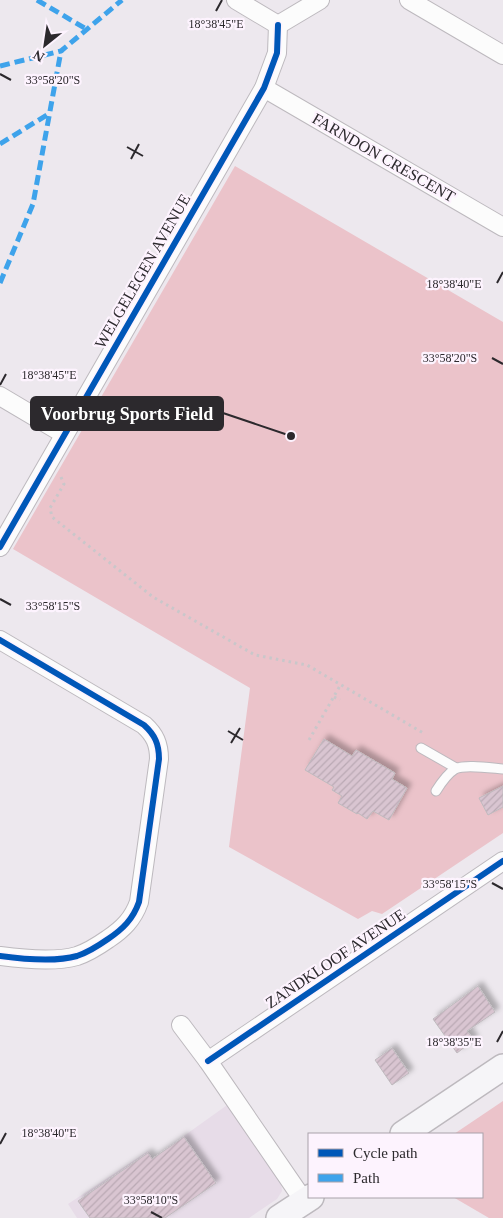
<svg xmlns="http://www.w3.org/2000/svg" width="503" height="1218" viewBox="0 0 503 1218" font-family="Georgia,serif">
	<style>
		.built { fill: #e7dce8 }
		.garden { fill: #ebc3ca }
		.building { fill: url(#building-hatch); stroke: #bfbabe; filter: url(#shadow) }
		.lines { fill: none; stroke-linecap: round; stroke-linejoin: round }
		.lane-casing { stroke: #bdb9be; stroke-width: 11 }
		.street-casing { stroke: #bdb9be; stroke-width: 20 }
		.secondary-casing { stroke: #bdb9be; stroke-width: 28 }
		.path { stroke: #c9c7ca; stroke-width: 3; stroke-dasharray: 2.5 4; stroke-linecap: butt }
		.lane { stroke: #fcfcfc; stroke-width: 9 }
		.street { stroke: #fcfcfc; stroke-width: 18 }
		.secondary { stroke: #f6f5f8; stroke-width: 25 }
		.quiet { stroke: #3ea3eb; stroke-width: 5; stroke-dasharray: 10 5; stroke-linecap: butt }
		.cycleway-casing { stroke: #fdf3fe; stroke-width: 9 }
		.cycleway { stroke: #0057b8; stroke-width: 6 }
		.ticks { fill: none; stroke: #2c292d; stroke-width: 2 }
		.labels { text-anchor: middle; stroke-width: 4.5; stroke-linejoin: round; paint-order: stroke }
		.street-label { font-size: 16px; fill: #2c292d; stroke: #fdf3fe }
		.ticks-label { font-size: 12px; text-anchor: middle; fill: #2c292d; stroke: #fdf3fe; stroke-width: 4.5; stroke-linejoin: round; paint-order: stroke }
		.leader { fill: none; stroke: #2c292d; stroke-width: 2 }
		.callout-dot { fill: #2c292d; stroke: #fdf3fe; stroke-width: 2 }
		.callout { fill: #2c292d; stroke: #2c292d; stroke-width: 2 }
		.callout-label { font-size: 18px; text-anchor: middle; font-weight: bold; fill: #fff }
	</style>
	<defs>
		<pattern id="building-hatch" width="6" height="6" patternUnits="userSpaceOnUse" patternTransform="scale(1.25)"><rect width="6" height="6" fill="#d9c5d1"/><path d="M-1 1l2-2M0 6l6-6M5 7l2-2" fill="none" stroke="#baa9b4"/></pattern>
		<filter id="shadow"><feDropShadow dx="4.5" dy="-4.5" stdDeviation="2.5" flood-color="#0004"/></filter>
	</defs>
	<rect width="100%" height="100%" fill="#ede8ee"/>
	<polygon class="built" points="230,1103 281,1181 282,1191 277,1199 249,1218 77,1218 68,1204 148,1151 153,1158"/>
	<g class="garden">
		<polygon points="235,166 503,322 503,833 382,914 372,911 358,919 229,847 250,688 13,549"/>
		<polygon points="503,1101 503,1218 489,1218 453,1197 482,1197 482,1134 454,1134"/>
	</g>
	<g class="building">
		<polygon points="324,739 352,756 356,750 395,773 392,779 407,788 389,820 373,811 367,819 358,813 357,814 338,803 342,796 332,790 334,787 305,770"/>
		<polygon points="503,786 503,807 488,815 479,798"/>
		<polygon points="478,986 495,1012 467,1031 474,1040 457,1053 433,1019"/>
		<polygon points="392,1048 409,1073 392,1085 375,1060"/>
		<polygon points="184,1137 216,1183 165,1218 90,1218 78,1201 148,1153 152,1159"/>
	</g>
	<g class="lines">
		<g class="lane-casing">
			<g id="lane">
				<polyline points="421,748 456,768"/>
				<path d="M 436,791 C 441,783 447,774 455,769 C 464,764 491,768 503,769"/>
			</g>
		</g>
		<g class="street-casing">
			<g id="street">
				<polyline points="236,0 278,25"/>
				<polyline points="409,0 503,55"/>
				<polyline points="278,25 320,0"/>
				<polyline points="264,88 503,227"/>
				<polyline points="0,396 64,434"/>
				<polyline points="0,547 264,88 277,53 278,25"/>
				<path d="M 0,640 L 144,725 C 155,735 159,744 159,759 L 139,902 C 133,919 123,929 108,939 C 98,946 89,952 77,956 C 56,962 22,959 0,956"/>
				<polyline points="181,1025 208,1061 304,1201"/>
				<polyline points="208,1061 503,861"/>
			</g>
		</g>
		<g class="secondary-casing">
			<g id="secondary">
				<polyline points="403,1134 503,1067"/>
				<polyline points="279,1218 311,1197"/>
			</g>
		</g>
		<g class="path">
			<polyline points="61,477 64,484 50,508 52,517 153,597 255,655 307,665 425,734"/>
			<polyline points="334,697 340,700"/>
			<polyline points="309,740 341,684"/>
		</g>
		<use href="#lane" class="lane"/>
		<use href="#street" class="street"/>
		<use href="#secondary" class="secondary"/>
		<g class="quiet">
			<polyline points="37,0 88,30"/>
			<polyline points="0,66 61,51 122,0"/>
			<polyline points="0,144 50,113"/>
			<polyline points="0,283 33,204 61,51"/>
		</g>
		<g class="cycleway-casing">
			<g id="cycleway">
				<polyline points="0,547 264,88 277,53 278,25"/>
				<path d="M 0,640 L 144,725 C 155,735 159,744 159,759 L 139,902 C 133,919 123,929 108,939 C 98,946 89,952 77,956 C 56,962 22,959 0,956"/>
				<polyline points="208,1061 503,861"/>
			</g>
		</g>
		<use href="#cycleway" class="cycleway"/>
	</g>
	<path class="ticks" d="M 216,11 L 222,0M 0,74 L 11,80M 127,147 L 143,156M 131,159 L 139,144M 497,283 L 503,272M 492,358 L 503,364M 0,385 L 6,374M 0,599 L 11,605M 228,731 L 243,740M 231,743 L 240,728M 492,883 L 503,889M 497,1042 L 503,1031M 0,1144 L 6,1133M 151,1212 L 162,1218"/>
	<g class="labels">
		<g class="street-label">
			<text transform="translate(384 157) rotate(30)" y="6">FARNDON CRESCENT</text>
			<text transform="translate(142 271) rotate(-60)" y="6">WELGELEGEN AVENUE</text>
			<text transform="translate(335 958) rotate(-34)" y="6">ZANDKLOOF AVENUE</text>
		</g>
	</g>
	<g class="ticks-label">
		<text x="216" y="28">18°38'45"E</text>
		<text x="53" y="84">33°58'20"S</text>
		<text x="454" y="288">18°38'40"E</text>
		<text x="450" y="362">33°58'20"S</text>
		<text x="49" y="379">18°38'45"E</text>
		<text x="53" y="610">33°58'15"S</text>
		<text x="450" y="888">33°58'15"S</text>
		<text x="454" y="1046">18°38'35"E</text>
		<text x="49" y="1137">18°38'40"E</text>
		<text x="151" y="1204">33°58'10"S</text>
	</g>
	<path class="leader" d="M291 436L223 413"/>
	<circle class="callout-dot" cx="291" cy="436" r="5"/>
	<rect class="callout" x="31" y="397" width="192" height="33" rx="5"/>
	<g class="callout-label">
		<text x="127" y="420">Voorbrug Sports Field</text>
	</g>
	<rect x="308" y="1133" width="175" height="65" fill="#fdf3fe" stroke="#a9a2aa"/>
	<rect x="318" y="1149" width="25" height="8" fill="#0057b8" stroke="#a9a2aa"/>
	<text x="353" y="1158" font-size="15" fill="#2c292d">Cycle path</text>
	<rect x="318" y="1174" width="25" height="8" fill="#3ea3eb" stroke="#a9a2aa"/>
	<text x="353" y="1183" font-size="15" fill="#2c292d">Path</text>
	<g transform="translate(45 45) rotate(210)" stroke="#fdf3fe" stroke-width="4" paint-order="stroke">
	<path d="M0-4L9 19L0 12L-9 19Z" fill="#2c292d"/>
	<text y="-8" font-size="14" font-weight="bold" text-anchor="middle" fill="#2c292d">N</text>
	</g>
</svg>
